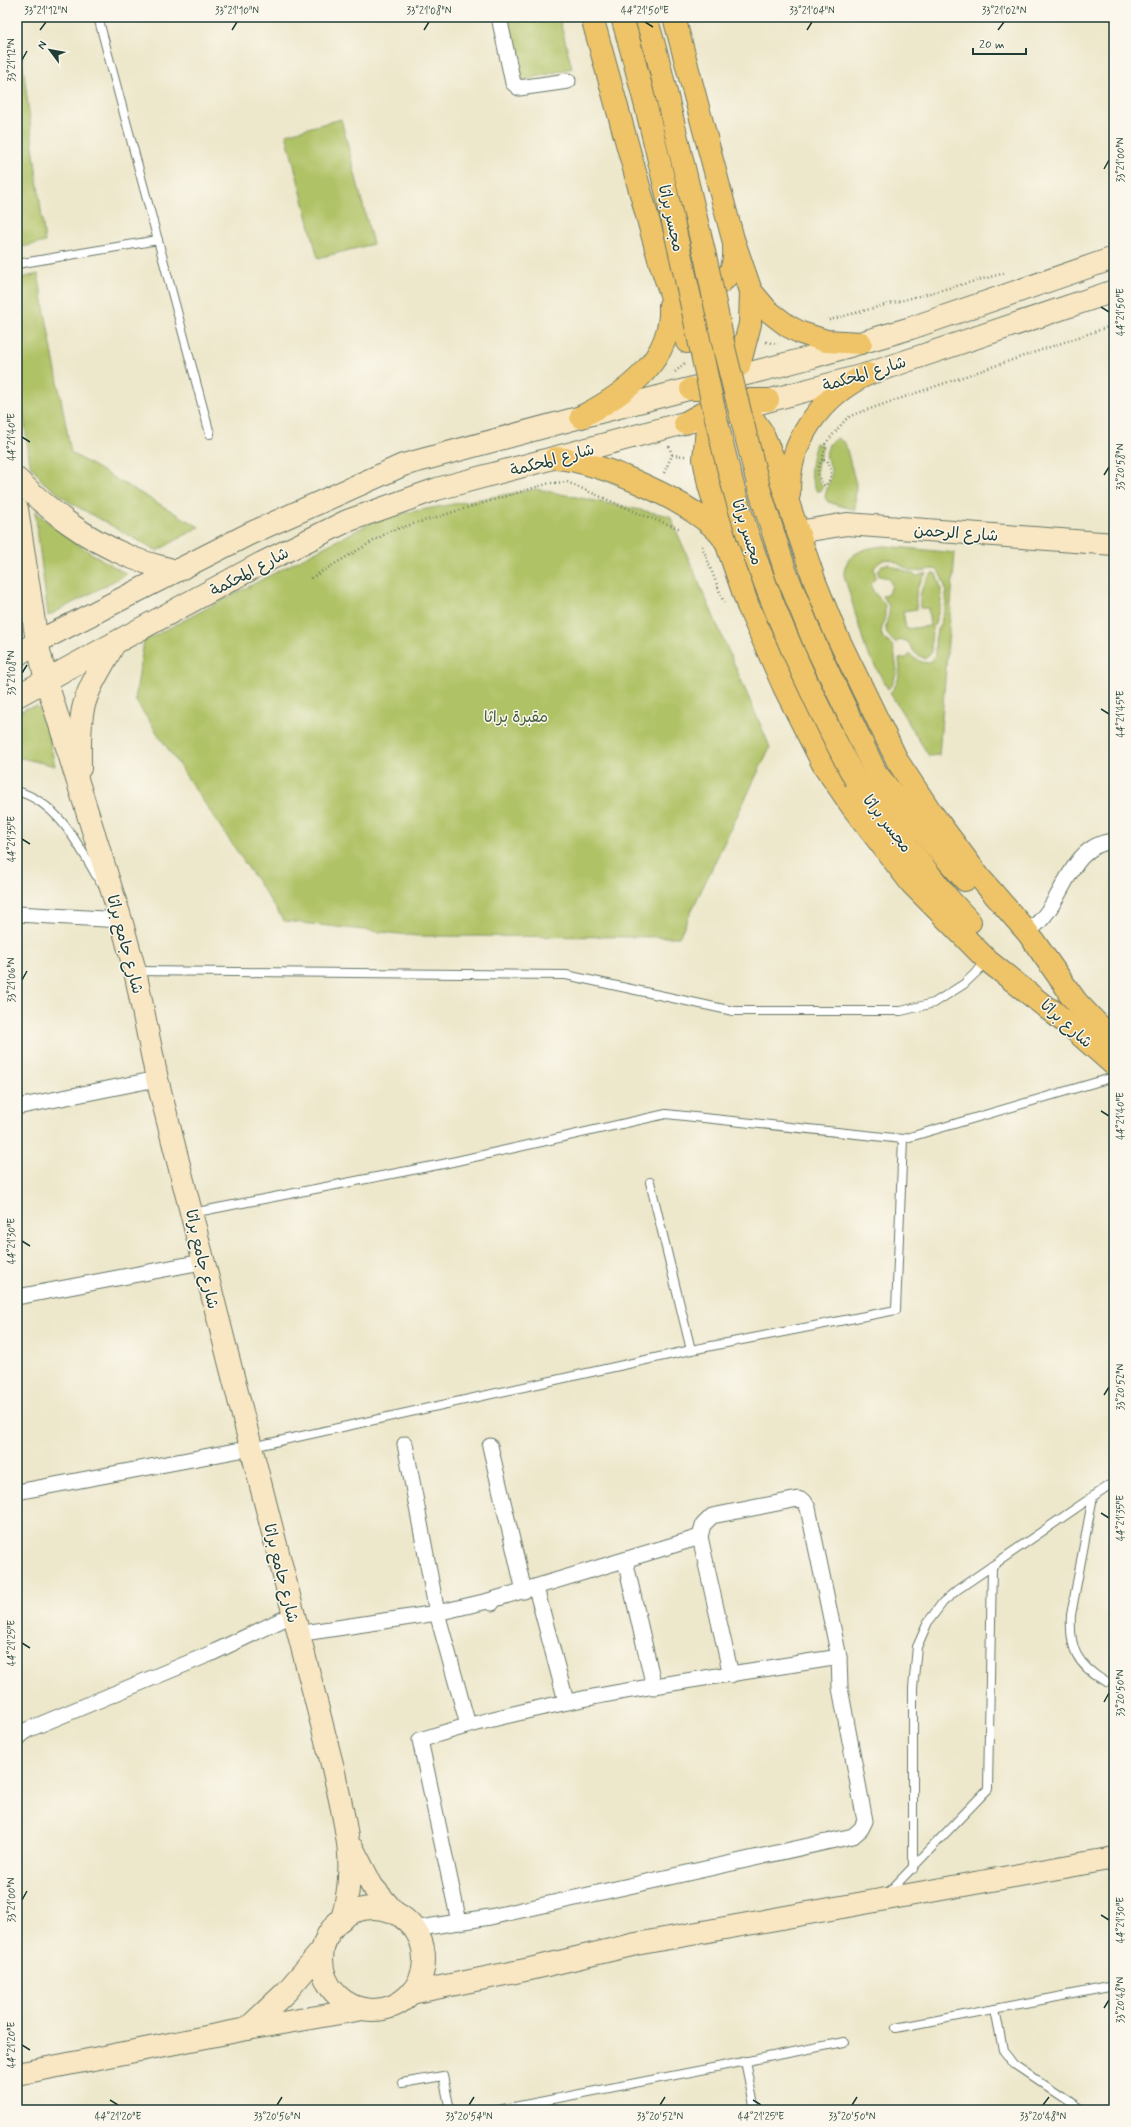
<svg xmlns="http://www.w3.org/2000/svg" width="1131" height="2127" viewBox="0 0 1131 2127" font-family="Mynerve,'Playpen Sans Arabic',sans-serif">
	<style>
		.green { fill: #b0c266; stroke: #68804d }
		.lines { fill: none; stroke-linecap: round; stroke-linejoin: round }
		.lane-casing { stroke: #677869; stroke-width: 10 }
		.street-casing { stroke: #677869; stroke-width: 17 }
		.secondary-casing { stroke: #677869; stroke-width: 24 }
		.primary-casing { stroke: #677869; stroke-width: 24 }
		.path { stroke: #677869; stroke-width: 2.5; stroke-dasharray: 1 3; stroke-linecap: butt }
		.lane { stroke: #fff; stroke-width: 8 }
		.street { stroke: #fff; stroke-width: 15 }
		.secondary { stroke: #f9e7c3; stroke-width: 22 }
		.primary { stroke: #efc469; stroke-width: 22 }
		.primary-bridge-casing { stroke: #677869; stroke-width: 24; stroke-linecap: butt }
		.primary-bridge { stroke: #efc469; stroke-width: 22 }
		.ticks { fill: none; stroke: #1f3d34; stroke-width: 1.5 }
		.labels { text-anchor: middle; stroke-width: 3; stroke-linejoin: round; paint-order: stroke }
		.street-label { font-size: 16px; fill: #1f3d34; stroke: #fbf7ec }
		.park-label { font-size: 16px; fill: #435e40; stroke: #fbf7ec }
		.neatline { fill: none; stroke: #1f3d34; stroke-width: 1.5 }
		.ticks-label { font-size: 10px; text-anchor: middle; fill: #1f3d34 }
	</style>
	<rect width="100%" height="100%" fill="#fbf7ec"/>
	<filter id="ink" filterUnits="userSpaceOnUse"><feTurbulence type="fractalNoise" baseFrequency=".025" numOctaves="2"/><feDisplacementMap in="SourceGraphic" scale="8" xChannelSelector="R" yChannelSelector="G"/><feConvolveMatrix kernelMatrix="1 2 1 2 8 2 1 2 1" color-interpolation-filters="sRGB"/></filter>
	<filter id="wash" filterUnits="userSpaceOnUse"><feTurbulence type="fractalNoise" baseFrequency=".012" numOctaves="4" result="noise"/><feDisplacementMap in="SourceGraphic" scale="16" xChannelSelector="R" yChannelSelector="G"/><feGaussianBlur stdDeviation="0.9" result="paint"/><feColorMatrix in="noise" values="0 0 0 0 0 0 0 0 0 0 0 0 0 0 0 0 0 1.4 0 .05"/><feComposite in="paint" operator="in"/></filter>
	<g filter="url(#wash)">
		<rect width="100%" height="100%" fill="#ede7cb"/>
		<g class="green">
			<polygon points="17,17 45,242 17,248"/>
			<polygon points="500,17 559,17 572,68 517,82"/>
			<polygon points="341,119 373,244 318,258 286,134"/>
			<polygon points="38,274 71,453 199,527 157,551 71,503 43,482 30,464 17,364 17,279"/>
			<path d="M 837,438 L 845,443 L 856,484 L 855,510 L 828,502 L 825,497 C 828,480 836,477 827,458 L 825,457 L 829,444 Z"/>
			<path d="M 816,443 L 823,446 C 819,460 811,474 823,486 L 820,491 L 817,491 C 807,473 811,462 816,443 Z"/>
			<polygon points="536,489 670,516 770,747 679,937 417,936 284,921 135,700 144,641 382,517"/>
			<path d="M 35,511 C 66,538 91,554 127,574 L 48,616 Z"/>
			<path d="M 886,546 L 955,553 L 939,755 L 929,756 L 890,693 C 899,683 901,672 899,659 L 906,658 L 910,654 C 917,662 933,669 935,653 C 936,647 934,641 936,635 C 940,622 948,608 946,593 C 946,585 941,577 938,570 C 929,567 922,573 913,571 C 897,567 889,549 874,568 L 876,577 L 871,584 L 873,591 L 885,605 L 885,616 L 881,632 L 883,638 L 893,646 L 895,657 L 897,671 L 893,683 L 888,689 L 866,650 L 844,575 C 844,552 868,547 886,546 Z"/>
			<path d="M 888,564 L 917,576 L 927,573 C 917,584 914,594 917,609 L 903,611 L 906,629 L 930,626 L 928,608 L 920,608 C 919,593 922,584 932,573 L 936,574 C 952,608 926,622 932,651 L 925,659 L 915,653 L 907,641 L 900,640 L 895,643 L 887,634 C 882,618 898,613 882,596 L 887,595 L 892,586 L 889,578 L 879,576 L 878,572 L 882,565 Z"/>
			<polygon points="37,706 44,714 55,766 17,757 17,713 27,708"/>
		</g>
	</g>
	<g filter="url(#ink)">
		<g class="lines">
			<g class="lane-casing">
				<g id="lane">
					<polyline points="98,17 210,434"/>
					<polyline points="17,264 158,240"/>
					<path d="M 17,791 C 59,803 79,846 100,882"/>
					<polyline points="136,971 566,975 733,1011 901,1011 934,1003 964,984 987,962"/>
					<polyline points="650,1182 691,1350"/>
					<polyline points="192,1213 443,1164 666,1114 903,1139 1114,1077"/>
					<polyline points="252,1447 691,1350 896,1310 903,1139"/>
					<path d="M 1093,1496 L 1071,1615 C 1069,1649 1077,1665 1106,1682"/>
					<polyline points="913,1869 913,1688 917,1647 928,1622 943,1602 957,1590 1114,1482"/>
					<polyline points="888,1893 988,1789 992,1566"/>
					<polyline points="995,2009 1003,2050 1015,2065 1082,2110"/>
					<polyline points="896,2028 1114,1986"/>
					<polyline points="745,2061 755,2110"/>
					<polyline points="402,2083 443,2076 450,2110"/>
					<polyline points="498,2110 844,2042"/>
				</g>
			</g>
			<g class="street-casing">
				<g id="street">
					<polyline points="499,17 513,83 519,88 568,81"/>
					<polyline points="17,914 121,920"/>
					<path d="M 1028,933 C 1033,927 1040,922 1045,915 C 1066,889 1074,844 1114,841"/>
					<polyline points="17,1107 157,1079"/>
					<polyline points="17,1297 202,1262"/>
					<polyline points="405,1444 437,1613 468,1725"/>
					<polyline points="490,1446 524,1591"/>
					<polyline points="17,1492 251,1448"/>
					<polyline points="625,1560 654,1687"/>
					<polyline points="536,1588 566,1701"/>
					<polyline points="492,1600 700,1537"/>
					<polyline points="297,1634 437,1613 492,1600 492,1603"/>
					<polyline points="17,1739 27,1730 212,1653 292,1615"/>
					<path d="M 459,1922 L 420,1740 C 556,1696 698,1680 839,1657"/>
					<polyline points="414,1929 490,1917 853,1836 861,1829 865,1821 840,1688 839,1657 808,1508 804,1501 798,1499 712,1516 703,1525 700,1537 731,1675"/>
				</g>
			</g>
			<g class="secondary-casing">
				<g id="secondary">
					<path d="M 17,479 C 51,512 84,538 128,556 C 143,563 160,566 175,571"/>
					<path d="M 17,509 L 37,642 L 46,680 L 121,920 L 135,971 L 157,1079 L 333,1768 C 345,1824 358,1862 342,1919"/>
					<polyline points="798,532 847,524 1114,544"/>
					<polyline points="17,655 37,642 249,534 403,465 581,417 812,357 911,328 1114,258"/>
					<polyline points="17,696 262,563 347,521 437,489 868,374 1114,291"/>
					<path d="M 80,768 C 80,749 79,728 83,709 C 88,686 104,664 114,644"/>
					<polyline points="353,1849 372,1886 394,1912"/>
					<circle cx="373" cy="1959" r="51"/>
					<polyline points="411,1993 530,1969 636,1944 1114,1858"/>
					<polyline points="247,2029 287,1991 323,1949"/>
					<polyline points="17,2074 247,2029 363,2009"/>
				</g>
			</g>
			<g class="primary-casing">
				<g id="primary">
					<polyline points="592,17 659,259 687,342"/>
					<polyline points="674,17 733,239 751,291 767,310 788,326 801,333 826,341 861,343"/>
					<path d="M 720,283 C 733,274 735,261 734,246"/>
					<polyline points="739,366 750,324 751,291"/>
					<polyline points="691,389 697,389"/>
					<polyline points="747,400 768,400"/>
					<polyline points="751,416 762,432 773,458 815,582 835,632 898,762 931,812 980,878 1028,933 1078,1004"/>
					<path d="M 581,417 C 625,394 673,361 670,305"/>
					<polyline points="685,423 703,413"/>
					<polyline points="707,428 704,459 709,485 726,542 748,606 784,687 823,764 853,808 911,883 988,961 1062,1020"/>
					<path d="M 555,458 C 597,460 700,504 724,539"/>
					<path d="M 789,494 C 788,441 821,396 868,374"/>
					<polyline points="876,773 936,847 965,880"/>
					<polyline points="856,781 949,899 970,922"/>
					<polyline points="1069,994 1114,1041"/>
					<polyline points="1052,1010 1114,1065"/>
				</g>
			</g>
			<g class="path">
				<polyline points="829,320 1005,273"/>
				<polyline points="766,342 778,344"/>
				<polyline points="675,372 685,363"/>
				<polyline points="825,444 847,418 855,414 1114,325"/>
				<polyline points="672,455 685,456"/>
				<polyline points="822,460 826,446 825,444"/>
				<path d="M 824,460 L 827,460 C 832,470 833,478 825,486 C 817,477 816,471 821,461 Z"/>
				<polyline points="664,473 672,455 669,446"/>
				<polyline points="702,546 724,603"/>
				<polyline points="311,578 390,531 550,483 567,482 645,516 681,529"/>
			</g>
			<use href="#lane" class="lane"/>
			<use href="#street" class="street"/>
			<use href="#secondary" class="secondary"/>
			<use href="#primary" class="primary"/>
			<g class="primary-bridge-casing">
				<g id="primary-bridge">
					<path d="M 622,17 C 650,114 671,213 693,311 C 707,377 720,443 739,507 C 768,603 810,693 856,781"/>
					<polyline points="646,17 658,59 706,260 725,352 759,488 786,573 815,644 876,773"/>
				</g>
			</g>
			<use href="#primary-bridge" class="primary-bridge"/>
		</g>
	</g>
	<path class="ticks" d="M 645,22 L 653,27M 40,30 L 46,22M 232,30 L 237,22M 424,30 L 429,22M 807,30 L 812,22M 998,30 L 1004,22M 22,60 L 27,51M 1104,169 L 1109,160M 1101,307 L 1109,312M 22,437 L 30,442M 1104,475 L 1109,467M 22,673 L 27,665M 1101,709 L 1109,714M 22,839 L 30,844M 22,980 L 27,971M 1101,1111 L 1109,1116M 22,1241 L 30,1246M 1104,1395 L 1109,1387M 1101,1513 L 1109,1518M 22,1643 L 30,1648M 1104,1702 L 1109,1693M 22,1900 L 27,1891M 1101,1915 L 1109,1920M 1104,2008 L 1109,2000M 22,2045 L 30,2050M 110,2100 L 118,2105M 753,2100 L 761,2105M 277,2105 L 282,2097M 469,2105 L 474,2097M 660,2105 L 665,2097M 852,2105 L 857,2097M 1043,2105 L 1049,2097"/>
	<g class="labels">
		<g class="street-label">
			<text transform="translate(672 218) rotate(77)" y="6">مجسر براثا</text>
			<text transform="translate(864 373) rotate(-17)" y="6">شارع المحكمة</text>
			<text transform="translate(552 459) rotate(-15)" y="6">شارع المحكمة</text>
			<text transform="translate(748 532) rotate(72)" y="6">مجسر براثا</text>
			<text transform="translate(956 532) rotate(4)" y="6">شارع الرحمن</text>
			<text transform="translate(249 571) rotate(-28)" y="6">شارع المحكمة</text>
			<text transform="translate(888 823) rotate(52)" y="6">مجسر براثا</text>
			<text transform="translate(126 944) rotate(75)" y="6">شارع جامع براثا</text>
			<text transform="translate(1067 1023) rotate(42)" y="6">شارع براثا</text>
			<text transform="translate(203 1259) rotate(77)" y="6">شارع جامع براثا</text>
			<text transform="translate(282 1573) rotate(76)" y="6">شارع جامع براثا</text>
		</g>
		<g class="park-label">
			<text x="516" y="722">مقبرة براثا</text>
		</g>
	</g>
	<rect width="1131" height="2127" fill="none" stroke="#fbf7ec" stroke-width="44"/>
	<g transform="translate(50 50) rotate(302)" stroke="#fbf7ec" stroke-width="3" paint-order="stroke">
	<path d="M0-3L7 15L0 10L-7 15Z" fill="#1f3d34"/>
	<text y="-6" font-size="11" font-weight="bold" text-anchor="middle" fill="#1f3d34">N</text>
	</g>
	<path d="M973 48v6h53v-6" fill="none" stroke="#1f3d34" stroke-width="2"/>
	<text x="979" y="48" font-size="12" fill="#1f3d34" stroke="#fbf7ec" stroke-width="3" paint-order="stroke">20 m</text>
	<rect x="22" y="22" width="1087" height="2083" class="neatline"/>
	<g class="ticks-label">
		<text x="46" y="14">33°21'12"N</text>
		<text x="237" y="14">33°21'10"N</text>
		<text x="429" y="14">33°21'08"N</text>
		<text x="645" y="14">44°21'50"E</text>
		<text x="812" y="14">33°21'04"N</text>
		<text x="1004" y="14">33°21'02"N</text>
		<text transform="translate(11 60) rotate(-90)" y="4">33°21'12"N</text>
		<text transform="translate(1120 160) rotate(-90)" y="4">33°21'00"N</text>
		<text transform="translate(1120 312) rotate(-90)" y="4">44°21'50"E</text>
		<text transform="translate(11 437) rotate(-90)" y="4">44°21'40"E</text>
		<text transform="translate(1120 467) rotate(-90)" y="4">33°20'58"N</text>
		<text transform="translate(11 673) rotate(-90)" y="4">33°21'08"N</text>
		<text transform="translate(1120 714) rotate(-90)" y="4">44°21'45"E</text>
		<text transform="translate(11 839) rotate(-90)" y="4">44°21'35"E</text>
		<text transform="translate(11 980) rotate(-90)" y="4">33°21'06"N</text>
		<text transform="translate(1120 1116) rotate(-90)" y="4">44°21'40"E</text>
		<text transform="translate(11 1241) rotate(-90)" y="4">44°21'30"E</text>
		<text transform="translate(1120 1387) rotate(-90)" y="4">33°20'52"N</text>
		<text transform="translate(1120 1518) rotate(-90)" y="4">44°21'35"E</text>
		<text transform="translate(11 1643) rotate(-90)" y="4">44°21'25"E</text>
		<text transform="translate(1120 1693) rotate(-90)" y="4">33°20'50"N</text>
		<text transform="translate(11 1900) rotate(-90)" y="4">33°21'00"N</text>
		<text transform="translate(1120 1920) rotate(-90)" y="4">44°21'30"E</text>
		<text transform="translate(1120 2000) rotate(-90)" y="4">33°20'48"N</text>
		<text transform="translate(11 2045) rotate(-90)" y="4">44°21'20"E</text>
		<text x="118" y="2120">44°21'20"E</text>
		<text x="277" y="2120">33°20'56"N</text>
		<text x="469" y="2120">33°20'54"N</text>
		<text x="660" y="2120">33°20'52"N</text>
		<text x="761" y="2120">44°21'25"E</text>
		<text x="852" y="2120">33°20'50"N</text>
		<text x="1043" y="2120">33°20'48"N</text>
	</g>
</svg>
